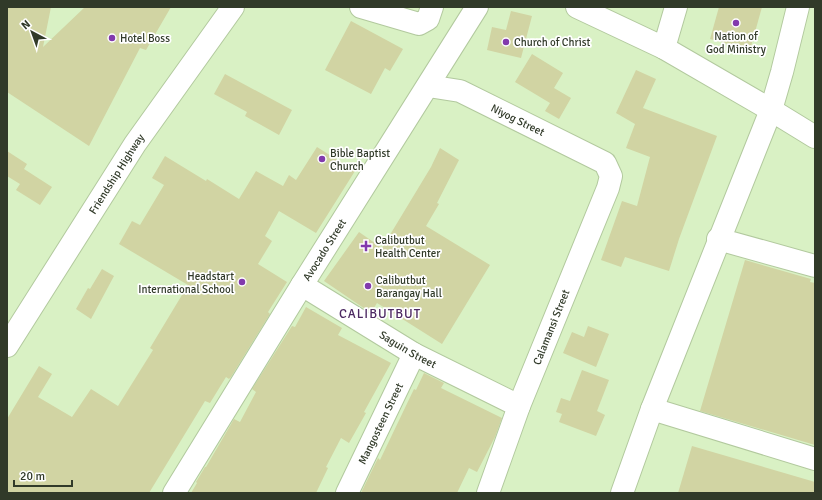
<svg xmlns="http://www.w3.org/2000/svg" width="822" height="500" viewBox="0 0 822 500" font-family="Signika,sans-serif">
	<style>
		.building { fill: #d1d4a3 }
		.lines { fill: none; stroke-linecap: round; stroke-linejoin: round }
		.minor-casing { stroke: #b2c99e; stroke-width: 24 }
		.major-casing { stroke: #b2c99e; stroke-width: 24 }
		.minor { stroke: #fff; stroke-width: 22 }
		.major { stroke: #fff; stroke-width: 22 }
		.poi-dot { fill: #823aad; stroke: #fff; stroke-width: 1.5 }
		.labels { text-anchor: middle; stroke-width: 3.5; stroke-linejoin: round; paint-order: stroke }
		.poi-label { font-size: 11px; fill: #313a29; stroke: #fff; text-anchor: start }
		.street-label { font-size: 11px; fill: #313a29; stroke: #fff }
		.quarter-label { font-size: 13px; letter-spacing: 1px; fill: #4c2962; stroke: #fff }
	</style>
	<rect width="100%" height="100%" fill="#d9f1c4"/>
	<g class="building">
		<polygon points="7,7 51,7 43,47 85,7 171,7 146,50 140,48 89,146 7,92"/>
		<polygon points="719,7 762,7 750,50 710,39"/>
		<polygon points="511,11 532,16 521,58 487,50 492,27 506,30"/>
		<polygon points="351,21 403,49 390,71 385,68 371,94 325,70"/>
		<polygon points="532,54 563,73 554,88 571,98 559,119 545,111 550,103 515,82"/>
		<polygon points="636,70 656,79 643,108 717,136 679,239 669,271 625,257 621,267 601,260 622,201 637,206 650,157 626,148 635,124 616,113"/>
		<polygon points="225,74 292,110 279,135 245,116 247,112 214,94"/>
		<polygon points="317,147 355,171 316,233 279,211 265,236 272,241 258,264 287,282 268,312 270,314 231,377 229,379 226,377 210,403 205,401 149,493 7,493 7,419 39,366 52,374 38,397 72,417 91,389 118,406 153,350 150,348 188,285 119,244 132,221 140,225 164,185 152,178 165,156 206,181 207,179 239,199 256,171 283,186 289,175 296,180"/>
		<polygon points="440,148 459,160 437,203 439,204 426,226 490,265 442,344 377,303 371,313 324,281 359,232 382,248 431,167"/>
		<polygon points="7,151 27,164 24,169 52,187 40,205 16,190 20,184 7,176"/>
		<polygon points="745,260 811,279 810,282 815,283 815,445 700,411"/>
		<polygon points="102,269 114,276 91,319 76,309 88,288 90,289"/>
		<polygon points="306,307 342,328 338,335 391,363 364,412 366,413 349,443 341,438 326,467 328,468 316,493 191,493 197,483 196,482 205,467 206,467 234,419 240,422 256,392 252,389 292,326 295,327"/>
		<polygon points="588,326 609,334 596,367 563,353 572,332 584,337"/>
		<polygon points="582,370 609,380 597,411 605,415 596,436 559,422 562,414 556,412 561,398 570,401"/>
		<polygon points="424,373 444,383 441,388 502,418 495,437 477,472 469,468 457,493 361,493 378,458 380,460 414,389 416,390"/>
		<polygon points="692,446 815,482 815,493 678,493"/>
	</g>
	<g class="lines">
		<g class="minor-casing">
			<g id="minor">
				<polyline points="361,7 419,24 428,19 432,7"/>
				<polyline points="577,7 664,48 771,110 815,137"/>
				<polyline points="664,48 676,7"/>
				<path id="s1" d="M 428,86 L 460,91 L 605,163 L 611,176 L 608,188 L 519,406 L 488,493"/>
				<polyline points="718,239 815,266"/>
				<path id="s2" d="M 302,285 L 414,354 L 519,406"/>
				<polyline points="652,409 815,459"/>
				<path id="s3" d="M 174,493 L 302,285 L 477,7"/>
				<path id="s4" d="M 347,493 L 414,354"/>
				<polyline points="622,493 652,409 771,110 782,72 798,7"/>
			</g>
		</g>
		<g class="major-casing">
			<g id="major">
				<path id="s5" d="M 7,346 L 135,144 L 233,7"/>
			</g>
		</g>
		<use href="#minor" class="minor"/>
		<use href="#major" class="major"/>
	</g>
	<g class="poi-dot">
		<circle cx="736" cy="23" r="4"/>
		<circle cx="112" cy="38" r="4"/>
		<circle cx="506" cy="42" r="4"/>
		<circle cx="322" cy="159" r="4"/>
		<path d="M364 240h4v4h4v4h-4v4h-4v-4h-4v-4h4z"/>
		<circle cx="242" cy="282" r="4"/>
		<circle cx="368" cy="286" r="4"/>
	</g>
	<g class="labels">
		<g class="poi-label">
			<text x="736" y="40" text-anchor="middle">Nation of<tspan x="736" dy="13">God Ministry</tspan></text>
			<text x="120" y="42">Hotel Boss</text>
			<text x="514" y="46">Church of Christ</text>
			<text x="330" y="157">Bible Baptist<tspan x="330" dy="13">Church</tspan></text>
			<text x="375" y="244">Calibutbut<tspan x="375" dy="13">Health Center</tspan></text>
			<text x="234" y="280" text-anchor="end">Headstart<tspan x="234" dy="13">International School</tspan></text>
			<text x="376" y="284">Calibutbut<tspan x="376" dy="13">Barangay Hall</tspan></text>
		</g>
		<g class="street-label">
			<text dy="4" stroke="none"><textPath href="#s1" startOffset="97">Niyog Street</textPath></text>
			<text dy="4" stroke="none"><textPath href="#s5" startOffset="204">Friendship Highway</textPath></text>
			<text dy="4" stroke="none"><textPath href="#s3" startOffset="286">Avocado Street</textPath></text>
			<text transform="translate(551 327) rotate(-68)" y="4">Calamansi Street</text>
			<text dy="4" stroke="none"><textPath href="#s2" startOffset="124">Saguin Street</textPath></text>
			<text dy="4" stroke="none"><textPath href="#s4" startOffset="77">Mangosteen Street</textPath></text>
		</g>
		<g class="quarter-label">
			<text x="380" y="318">CALIBUTBUT</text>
		</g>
	</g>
	<rect width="822" height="500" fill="none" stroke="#313a29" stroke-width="16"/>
	<g transform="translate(32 32) rotate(319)" stroke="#ffffff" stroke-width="3" paint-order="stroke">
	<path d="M0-3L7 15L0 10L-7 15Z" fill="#313a29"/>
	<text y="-6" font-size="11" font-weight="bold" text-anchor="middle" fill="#313a29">N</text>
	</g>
	<path d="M14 480v6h58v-6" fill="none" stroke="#313a29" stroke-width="2"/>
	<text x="20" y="480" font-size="12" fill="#313a29" stroke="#ffffff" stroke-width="3" paint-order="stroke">20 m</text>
</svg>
